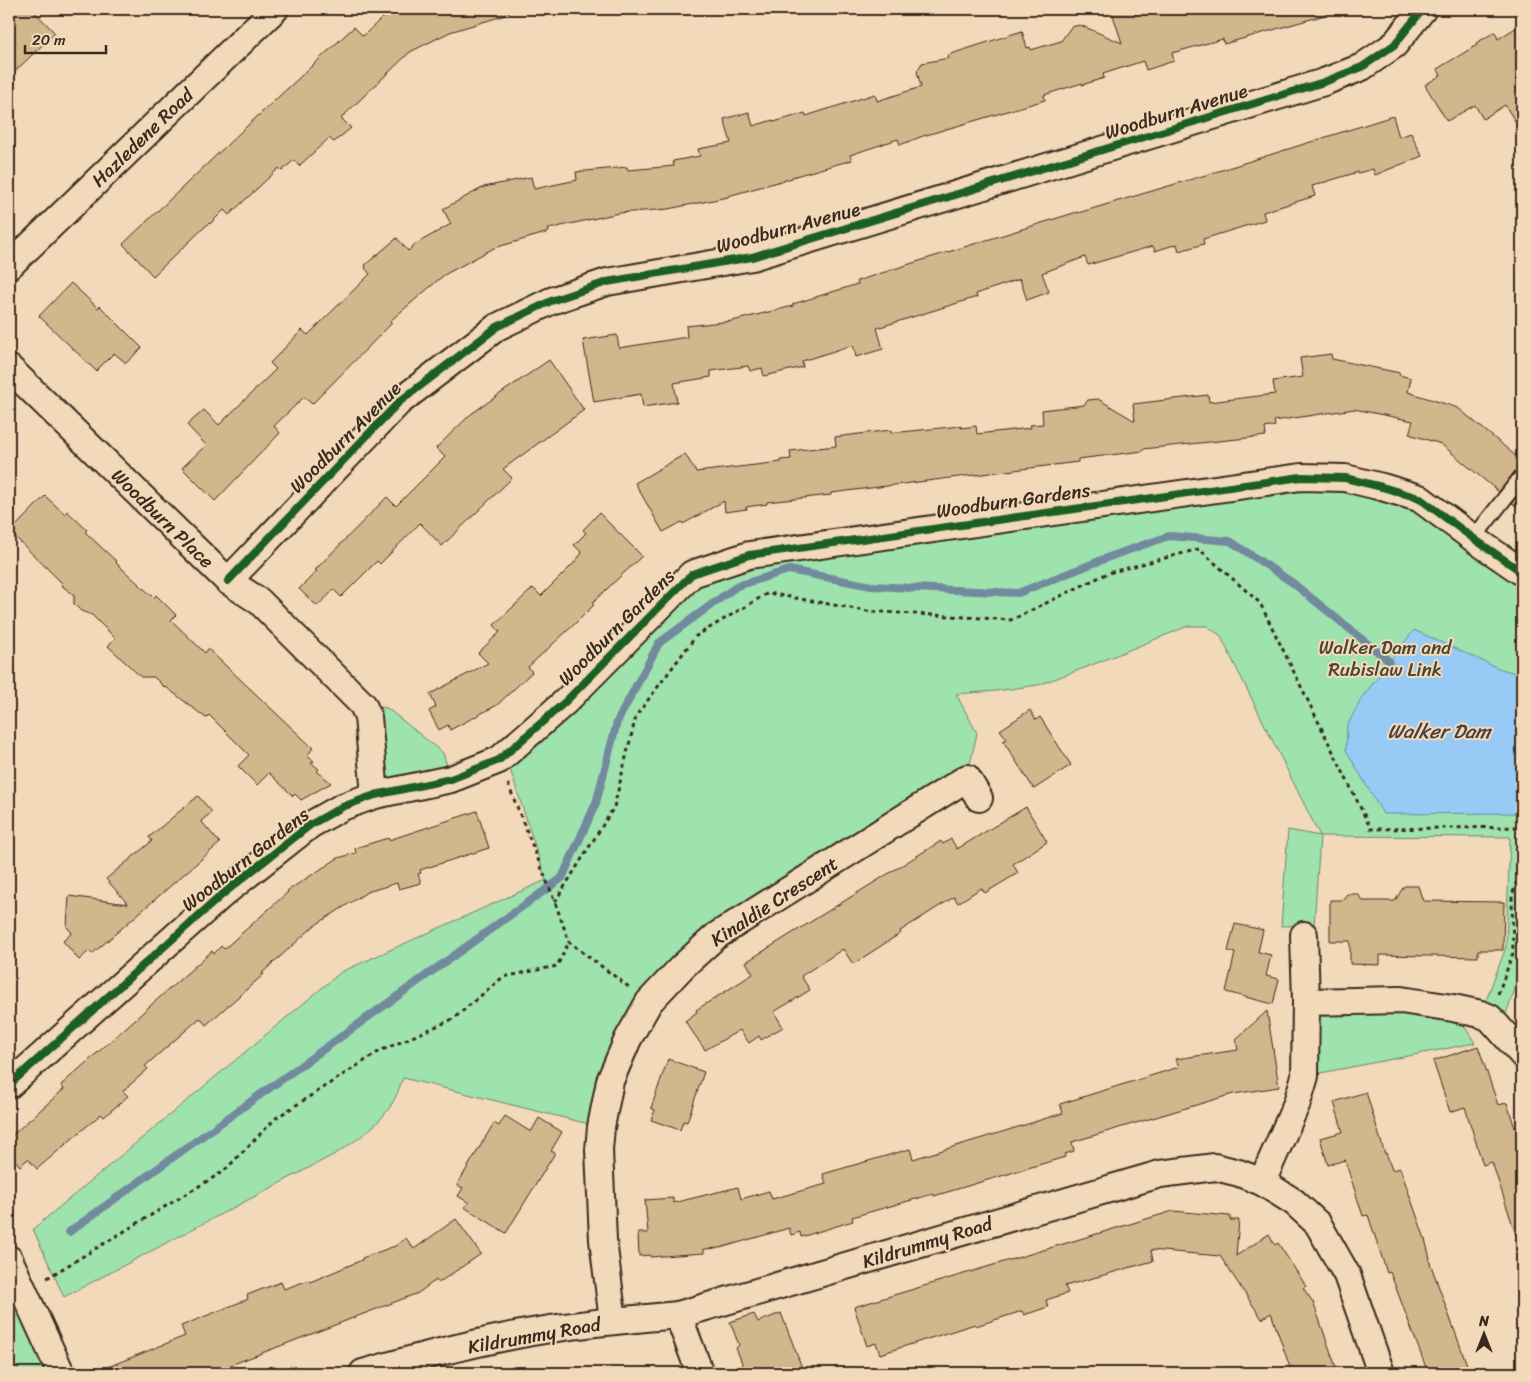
<svg xmlns="http://www.w3.org/2000/svg" width="1531" height="1382" viewBox="0 0 1531 1382" font-family="Sriracha,sans-serif">
	<style>
		.green { fill: #9ee2ae; stroke: #6c8666 }
		.water { fill: #97caf4; stroke: #728a9e }
		.lines { fill: none; stroke-linecap: round; stroke-linejoin: round }
		.stream { stroke: #728a9e; stroke-width: 8 }
		.building { fill: #d3b78c; stroke: #3b2a1e }
		.service-casing { stroke: #3b2a1e; stroke-width: 18 }
		.minor-casing { stroke: #3b2a1e; stroke-width: 30 }
		.path { stroke: #3b2a1e; stroke-width: 3; stroke-dasharray: 4 4; stroke-linecap: butt }
		.service { stroke: #f2d9ba; stroke-width: 14 }
		.minor { stroke: #f2d9ba; stroke-width: 26 }
		.cycleway-casing { stroke: #f2d9ba; stroke-width: 11 }
		.cycleway { stroke: #1b5e20; stroke-width: 8 }
		.labels { text-anchor: middle; stroke-width: 4; stroke-linejoin: round; paint-order: stroke }
		.street-label { font-size: 19px; fill: #3b2a1e; stroke: #f2d9ba }
		.park-label { font-size: 19px; fill: #4a4634; stroke: #f2d9ba }
		.water-label { font-size: 20px; font-style: italic; fill: #49423e; stroke: #f2d9ba }
	</style>
	<rect width="100%" height="100%" fill="#f2d9ba"/>
	<filter id="ink" filterUnits="userSpaceOnUse"><feTurbulence type="fractalNoise" baseFrequency=".02" numOctaves="2"/><feDisplacementMap in="SourceGraphic" scale="10" xChannelSelector="R" yChannelSelector="G"/><feConvolveMatrix kernelMatrix="1 2 1 2 8 2 1 2 1" color-interpolation-filters="sRGB"/></filter>
	<g filter="url(#ink)">
		<g class="green">
			<path d="M 1304,487 L 1352,490 L 1420,511 L 1522,588 L 1522,970 L 1500,1030 L 1481,1014 L 1506,947 L 1510,837 L 1320,836 L 1314,925 L 1281,926 L 1288,830 L 1320,836 L 1220,635 L 1207,626 L 1188,626 L 1087,667 L 1038,685 L 996,691 L 956,694 L 977,733 L 967,778 L 716,936 L 649,1002 L 601,1127 L 403,1078 C 400,1085 398,1093 394,1100 C 382,1124 357,1140 335,1154 L 64,1297 L 33,1229 L 341,972 L 546,880 L 509,766 L 684,597 L 716,575 L 753,566 Z"/>
			<polygon points="363,705 387,708 443,753 451,779 375,795"/>
			<polygon points="1306,1002 1453,1008 1475,1043 1305,1076"/>
			<polygon points="9,1259 61,1373 9,1373"/>
		</g>
		<polygon class="water" points="1414,630 1498,668 1522,675 1522,813 1383,814 1346,750 1347,726 1363,696"/>
		<g class="lines">
			<polyline class="stream" points="69,1232 562,878 596,803 617,722 659,643 737,586 789,570 871,586 1018,593 1117,554 1169,536 1230,541 1293,583 1389,661"/>
		</g>
		<g class="building">
			<polygon points="9,9 32,9 55,33 9,77"/>
			<polygon points="400,9 508,9 509,14 450,32 410,52 341,118 351,128 334,142 329,138 299,166 294,160 282,171 279,168 229,215 224,210 210,224 209,223 153,276 123,244 247,126 354,27 363,36 382,18"/>
			<polygon points="1111,9 1325,9 1325,15 1224,44 1223,39 1172,53 1174,61 1146,70 1143,61 1103,74 1104,78 1082,85 1082,83 1044,95 1045,100 923,136 900,145 898,139 850,155 852,160 792,177 792,178 728,196 728,197 668,209 619,213 548,229 549,232 494,248 444,275 390,321 392,323 312,404 304,397 274,426 280,433 215,501 182,468 206,445 187,425 204,410 219,425 276,369 270,363 302,330 308,335 370,274 365,268 366,266 365,265 397,238 408,251 414,245 451,224 443,209 484,187 531,177 534,189 577,180 576,172 627,167 628,170 674,166 673,161 700,156 698,149 731,143 724,119 749,112 753,126 773,120 774,122 805,113 806,116 875,94 877,101 921,87 917,71 922,63 949,58 948,55 1022,31 1027,48 1030,47 1031,50 1061,41 1071,27 1080,25 1122,43"/>
			<polygon points="1522,24 1522,132 1505,105 1483,119 1475,105 1447,121 1425,85 1441,75 1437,69 1477,45 1476,43 1495,32 1498,39"/>
			<polygon points="1393,116 1399,137 1411,133 1422,156 1375,175 1373,169 1358,173 1358,172 1312,186 1315,196 1263,212 1265,220 1203,239 1204,244 1179,251 1177,244 1155,251 1153,246 1088,265 1085,257 1042,273 1049,292 1027,300 1020,279 976,294 977,297 877,328 883,349 856,357 853,345 802,361 803,367 764,376 762,368 750,371 748,366 711,371 711,377 674,383 677,402 643,407 641,394 594,402 583,340 617,335 619,348 687,337 686,326 732,321 793,306 793,304 858,284 857,281 916,262 1077,212 1078,213 1209,174"/>
			<polygon points="71,283 98,308 100,306 142,348 126,363 114,353 96,371 39,316"/>
			<polygon points="1331,354 1332,359 1400,373 1399,375 1411,378 1408,392 1458,408 1522,461 1522,467 1515,471 1499,492 1441,444 1409,434 1413,421 1354,409 1274,421 1275,426 1265,428 1266,436 1143,449 1143,451 1078,459 1078,462 831,493 831,495 767,502 767,504 746,507 747,509 725,512 724,501 683,524 682,522 663,532 635,483 685,454 696,472 781,462 780,460 791,459 790,451 836,446 835,437 891,430 891,433 961,426 961,428 976,426 977,434 1031,428 1030,425 1043,424 1042,410 1084,405 1088,400 1098,399 1135,421 1133,404 1208,395 1209,402 1275,394 1273,381 1303,377 1300,358"/>
			<polygon points="549,360 584,410 503,469 512,478 442,546 420,523 380,564 377,561 341,597 334,590 317,606 299,589 317,571 315,570 387,497 396,506 445,457 436,448 471,414"/>
			<polygon points="1522,490 1522,511 1512,503"/>
			<polygon points="45,496 65,514 67,511 87,530 85,532 117,562 116,563 154,598 156,595 176,615 171,620 205,653 208,649 313,748 307,756 314,761 311,763 319,769 317,771 331,783 301,800 295,794 293,796 269,773 257,785 238,766 249,755 209,715 206,718 166,687 165,688 154,677 141,677 108,646 115,638 92,615 81,611 74,604 74,595 61,585 63,584 10,532"/>
			<polygon points="599,513 642,556 592,603 594,605 579,620 528,667 532,672 497,705 450,730 448,725 439,730 429,711 436,707 430,694 488,663 478,653 500,632 494,625 533,588 541,596 574,563 582,553 574,545 586,533 583,530"/>
			<polygon points="1030,710 1036,720 1040,717 1071,765 1034,789 1003,741 1007,739 1000,730"/>
			<polygon points="198,796 212,812 201,821 220,843 92,954 89,951 79,960 63,941 72,933 67,927 69,896 128,904 106,879 152,841 149,837"/>
			<polygon points="1026,807 1047,842 1013,864 1018,873 985,893 981,888 958,903 954,897 900,931 901,933 853,964 843,949 801,976 810,990 774,1012 783,1027 761,1040 759,1036 749,1043 740,1030 705,1050 685,1021 697,1012 696,1010 753,974 746,962 941,841 943,844 951,839 957,849"/>
			<polygon points="477,811 489,848 420,870 421,873 418,874 421,883 399,889 397,883 367,892 314,926 262,973 264,974 206,1025 200,1018 145,1066 148,1069 123,1091 128,1096 104,1117 101,1114 37,1169 28,1159 20,1166 9,1153 9,1138 64,1089 61,1085 212,951 214,954 221,946 224,949 288,892 287,891 338,858 356,853 355,848 388,838 389,840"/>
			<polygon points="1404,886 1418,886 1423,901 1504,902 1503,950 1478,950 1478,957 1380,955 1380,965 1350,964 1350,941 1330,941 1330,900 1342,900 1347,894 1358,894 1363,901 1395,901"/>
			<polygon points="1235,924 1263,930 1258,952 1271,955 1266,976 1279,979 1273,1004 1226,992 1235,953 1228,951"/>
			<polygon points="1267,1011 1279,1087 1233,1094 1072,1142 1074,1151 1065,1154 1065,1157 934,1196 933,1194 852,1217 853,1221 801,1237 800,1232 791,1235 789,1228 720,1248 704,1249 704,1253 650,1257 650,1255 639,1256 638,1233 648,1233 645,1200 673,1198 673,1203 738,1187 741,1199 769,1191 772,1199 826,1184 823,1174 910,1149 913,1159 1002,1132 1063,1113 1060,1104 1179,1067 1176,1059 1238,1050 1236,1039"/>
			<polygon points="1478,1046 1498,1105 1507,1103 1515,1128 1522,1126 1522,1241 1518,1241 1492,1162 1483,1165 1465,1107 1450,1112 1433,1061"/>
			<polygon points="668,1059 704,1072 687,1122 683,1121 680,1130 651,1120 655,1110 651,1108"/>
			<polygon points="1366,1092 1385,1154 1386,1153 1392,1170 1400,1168 1425,1239 1430,1259 1429,1260 1470,1373 1428,1373 1390,1272 1387,1273 1368,1215 1363,1216 1345,1160 1328,1165 1320,1138 1343,1132 1334,1102"/>
			<polygon points="505,1116 531,1132 539,1118 562,1132 551,1151 555,1153 506,1233 464,1207 469,1203 458,1196 463,1188 457,1185 494,1123 499,1126"/>
			<polygon points="1173,1211 1230,1216 1230,1220 1239,1220 1236,1256 1269,1234 1275,1245 1278,1243 1306,1286 1303,1288 1313,1302 1338,1373 1292,1373 1271,1313 1262,1319 1220,1256 1151,1250 1153,1261 1065,1286 1068,1293 1046,1300 1048,1307 1024,1315 1022,1311 976,1326 975,1324 880,1354 876,1343 867,1346 854,1307"/>
			<polygon points="456,1219 481,1254 438,1283 436,1280 418,1293 210,1373 96,1373 95,1372 185,1336 181,1326 248,1299 247,1295 281,1282 284,1289 309,1280 310,1282 362,1260 362,1258 395,1246 406,1238 414,1249"/>
			<polygon points="781,1313 804,1373 746,1373 736,1348 739,1345 730,1322 754,1314 758,1322"/>
		</g>
		<g class="lines">
			<g class="service-casing">
				<polyline id="service" points="1473,539 1522,476"/>
			</g>
			<g class="minor-casing">
				<g id="minor">
					<polyline points="9,266 275,9"/>
					<polyline points="9,368 228,581 259,601 363,705 368,717 375,795"/>
					<polyline points="228,581 399,402 497,327 551,301 607,282 752,257 1324,82 1362,67 1394,45 1423,9"/>
					<polyline points="1306,1002 1401,1000 1453,1008 1481,1014 1490,1018 1522,1054"/>
					<polyline points="9,1085 224,893 310,825 342,807 375,795 451,779 499,760 565,702 692,574 749,555 1301,477 1345,478 1382,487 1419,498 1477,541 1522,572"/>
					<polyline points="1262,1182 1297,1103 1305,1076 1306,1002 1304,935"/>
					<polyline points="9,1259 61,1373"/>
					<polyline points="678,1315 700,1373"/>
					<polyline points="613,1321 603,1240 599,1150 601,1127 610,1081 628,1039 649,1002 682,967 716,936 967,778 979,798"/>
					<path d="M 363,1373 C 411,1359 461,1346 511,1336 C 565,1325 622,1320 678,1315 L 1160,1174 L 1215,1167 L 1239,1173 L 1262,1182 L 1294,1202 L 1318,1224 L 1347,1275 L 1381,1373"/>
				</g>
			</g>
			<g class="path">
				<polyline points="508,784 555,902 569,942 629,987"/>
				<polyline points="555,902 614,807 636,716 696,636 768,593 867,611 1011,620 1108,573 1199,549 1260,603 1371,829 1522,827"/>
				<polyline points="1498,994 1513,953 1512,896 1522,865"/>
				<polyline points="47,1278 224,1171 276,1118 380,1051 453,1019 503,977 557,966 569,942"/>
			</g>
			<use href="#service" class="service"/>
			<use href="#minor" class="minor"/>
			<g class="cycleway-casing">
				<g id="cycleway">
					<polyline points="228,581 399,402 497,327 551,301 607,282 752,257 1324,82 1362,67 1394,45 1423,9"/>
					<polyline points="9,1085 224,893 310,825 342,807 375,795 451,779 499,760 565,702 692,574 749,555 1301,477 1345,478 1382,487 1419,498 1477,541 1522,572"/>
				</g>
			</g>
			<use href="#cycleway" class="cycleway"/>
		</g>
	</g>
	<g class="labels">
		<g class="street-label">
			<text transform="translate(1176 111) rotate(-17)" y="7">Woodburn Avenue</text>
			<text transform="translate(142 137) rotate(-44)" y="7">Hazledene Road</text>
			<text transform="translate(788 227) rotate(-15)" y="7">Woodburn Avenue</text>
			<text transform="translate(345 437) rotate(-45)" y="7">Woodburn Avenue</text>
			<text transform="translate(1013 500) rotate(-8)" y="7">Woodburn Gardens</text>
			<text transform="translate(163 518) rotate(44)" y="7">Woodburn Place</text>
			<text transform="translate(616 627) rotate(-45)" y="7">Woodburn Gardens</text>
			<text transform="translate(245 859) rotate(-38)" y="7">Woodburn Gardens</text>
			<text transform="translate(774 901) rotate(-33)" y="7">Kinaldie Crescent</text>
			<text transform="translate(927 1242) rotate(-17)" y="7">Kildrummy Road</text>
			<text transform="translate(534 1335) rotate(-10)" y="7">Kildrummy Road</text>
		</g>
		<g class="park-label">
			<text x="1385" y="654">Walker Dam and<tspan x="1385" dy="22">Rubislaw Link</tspan></text>
		</g>
		<g class="water-label">
			<text x="1439" y="738">Walker Dam</text>
		</g>
	</g>
	<rect width="1531" height="1382" fill="none" stroke="#f2d9ba" stroke-width="30"/>
	<rect x="15" y="15" width="1501" height="1352" fill="none" stroke="#3b2a1e" stroke-width="2" filter="url(#ink)"/>
	<g transform="translate(1484 1334)" stroke="#f2d9ba" stroke-width="4" paint-order="stroke">
	<path d="M0-4L9 19L0 12L-9 19Z" fill="#3b2a1e"/>
	<text y="-8" font-size="14" font-weight="bold" text-anchor="middle" fill="#3b2a1e">N</text>
	</g>
	<path d="M25 45v8h81v-8" fill="none" stroke="#3b2a1e" stroke-width="2.5"/>
	<text x="32" y="45" font-size="15" fill="#3b2a1e" stroke="#f2d9ba" stroke-width="4" paint-order="stroke">20 m</text>
</svg>
